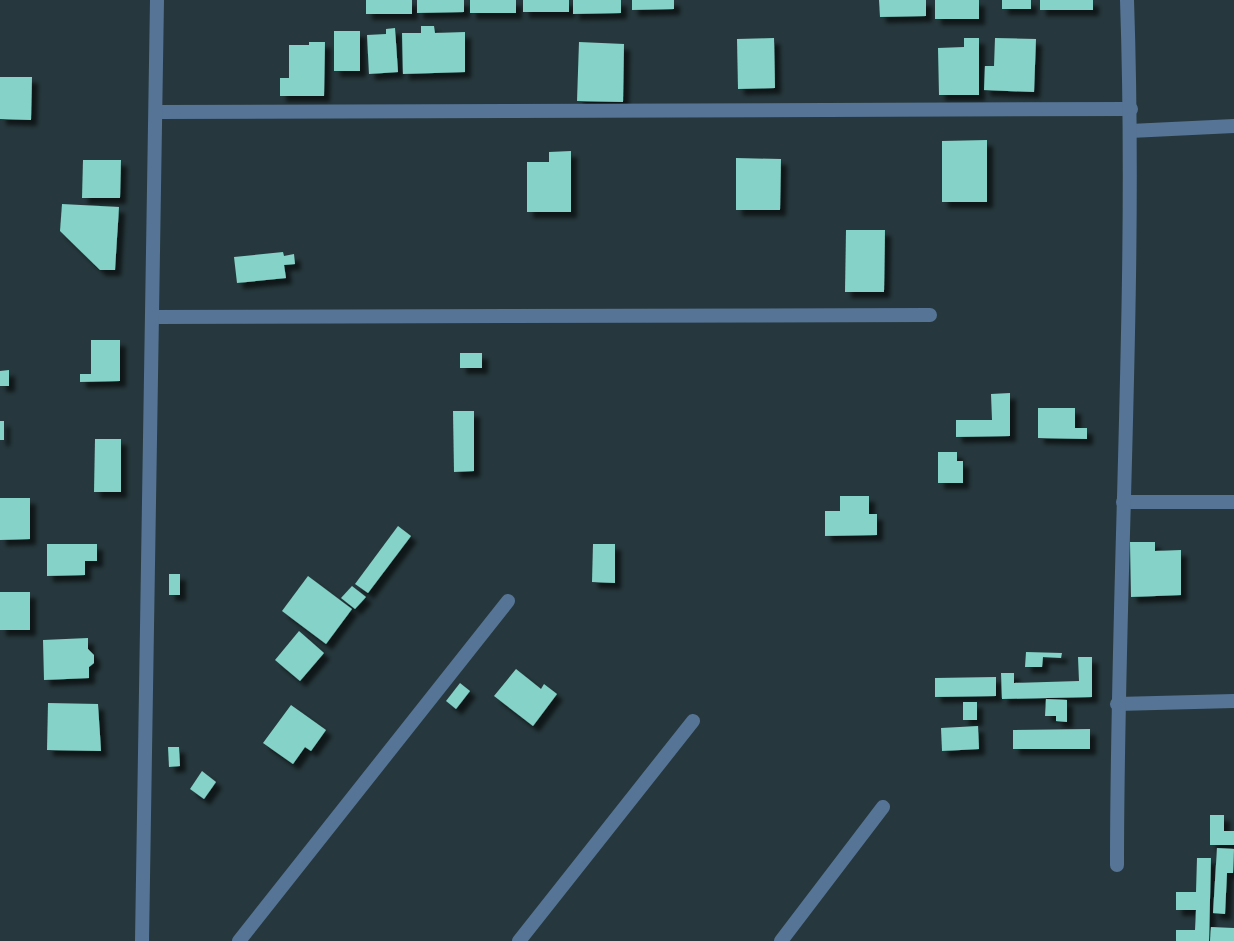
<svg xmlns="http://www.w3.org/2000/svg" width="1234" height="941" viewBox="0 0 1234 941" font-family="'Crimson Pro',serif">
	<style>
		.building { fill: #84d2c8; filter: url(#shadow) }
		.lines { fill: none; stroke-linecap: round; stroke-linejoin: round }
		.minor { stroke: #567495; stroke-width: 14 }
		.tertiary { stroke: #567495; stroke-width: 14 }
	</style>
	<defs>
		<filter id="shadow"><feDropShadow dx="6" dy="6" stdDeviation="2" flood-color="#0009"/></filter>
	</defs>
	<rect width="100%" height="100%" fill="#26383d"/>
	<g class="building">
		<rect x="366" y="0" width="46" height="14"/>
		<polygon points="417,0 464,0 464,12 417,13"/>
		<rect x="470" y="0" width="46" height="13"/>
		<rect x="523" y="0" width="46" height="12"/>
		<polygon points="573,0 621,0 621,13 573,14"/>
		<polygon points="632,0 674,0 674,9 632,10"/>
		<polygon points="879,0 926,0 926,16 880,17"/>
		<rect x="935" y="0" width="44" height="19"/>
		<rect x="1002" y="0" width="29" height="9"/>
		<rect x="1040" y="0" width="53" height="10"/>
		<polygon points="421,26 434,26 435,33 465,32 465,72 403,74 402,33 421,33"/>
		<polygon points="395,28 398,72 369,74 367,35 386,34 386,29"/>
		<rect x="334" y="31" width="26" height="40"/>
		<polygon points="774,38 775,88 738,89 737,39"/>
		<polygon points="964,38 979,38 979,95 939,95 938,48 964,47"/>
		<polygon points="995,38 1036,39 1034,92 984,90 985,66 994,66"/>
		<polygon points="309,42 325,42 324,96 280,96 280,78 289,78 289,45 309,45"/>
		<polygon points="579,42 624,44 623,102 577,101"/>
		<polygon points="0,77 32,77 31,120 0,119"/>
		<polygon points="987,140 987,202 942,202 942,141"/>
		<polygon points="571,151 571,212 527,212 527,162 549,162 549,152"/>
		<polygon points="736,158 781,159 780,210 736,210"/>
		<polygon points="83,160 121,160 120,198 82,198"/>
		<polygon points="62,204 119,207 115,270 100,270 60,231"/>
		<polygon points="846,230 885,230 884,292 845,292"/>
		<polygon points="283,252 284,256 294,254 295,264 284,265 286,278 237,283 234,257"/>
		<polygon points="91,340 120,340 120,381 80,382 80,374 91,374"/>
		<rect x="460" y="353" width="22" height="15"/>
		<polygon points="9,370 9,386 0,386 0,371"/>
		<polygon points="1010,393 1010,436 956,437 956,420 992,420 991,394"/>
		<polygon points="1038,408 1075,408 1075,428 1087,428 1087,439 1038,438"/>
		<polygon points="453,411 474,411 474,471 454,472"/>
		<rect x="0" y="421" width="4" height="19"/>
		<polygon points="95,439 121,439 121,492 94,492"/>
		<polygon points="938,452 957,452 957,461 963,461 963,483 938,483"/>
		<polygon points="840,496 869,496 869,514 877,514 877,535 825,536 825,511 840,511"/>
		<polygon points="0,498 30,498 30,539 0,540"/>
		<polygon points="398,526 411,536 368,593 355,584"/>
		<polygon points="1130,542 1155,542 1155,551 1181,550 1181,595 1131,597"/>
		<polygon points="47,544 97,544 97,561 85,561 85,575 47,576"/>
		<polygon points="593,544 615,544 615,583 592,582"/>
		<rect x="169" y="574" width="11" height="21"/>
		<polygon points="308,576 352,609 326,644 282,611"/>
		<polygon points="352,586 366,597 355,609 341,598"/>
		<rect x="0" y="592" width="30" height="38"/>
		<polygon points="299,631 324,653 300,681 275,660"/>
		<polygon points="88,638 88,649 94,655 94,663 89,667 89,678 44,680 43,640"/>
		<polygon points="1026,652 1062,653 1061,658 1043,657 1042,667 1025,667"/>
		<polygon points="1078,657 1092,657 1092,697 1002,699 1001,673 1014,673 1014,683 1079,681"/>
		<polygon points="516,669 541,689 544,684 557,694 533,726 494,696"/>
		<polygon points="996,677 996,696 935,697 935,678"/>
		<polygon points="460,683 470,691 456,709 446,701"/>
		<polygon points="1046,699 1067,700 1067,722 1056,721 1056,716 1045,716"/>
		<rect x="963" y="702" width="14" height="18"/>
		<polygon points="48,703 98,704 101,751 47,750"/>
		<polygon points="291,705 326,730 311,751 305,747 293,764 263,743"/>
		<polygon points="978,726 979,749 942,751 941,728"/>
		<polygon points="1090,729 1090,749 1013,749 1013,730"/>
		<polygon points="168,747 179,747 180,766 169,767"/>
		<polygon points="202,771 216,782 204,799 190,789"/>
		<polygon points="1210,815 1224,815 1224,831 1234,831 1234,845 1210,845"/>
		<polygon points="1217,848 1234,849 1233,873 1227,873 1225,914 1213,913"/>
		<polygon points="1197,858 1211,858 1209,941 1176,941 1176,930 1195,930 1196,910 1176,910 1176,892 1196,892"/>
		<polygon points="1211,927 1234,928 1234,941 1210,941"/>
	</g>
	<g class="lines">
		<g class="minor">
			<polyline points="156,112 1131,109"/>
			<polyline points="1130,131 1234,126"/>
			<polyline points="153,317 930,315"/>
			<polyline points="1123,502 1234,502"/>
			<polyline points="1117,704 1234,701"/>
			<path d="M 1117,865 C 1117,577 1137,288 1127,0"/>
			<polyline points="239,941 508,601"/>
			<polyline points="519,941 693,721"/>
			<polyline points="781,941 883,807"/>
		</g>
		<polyline class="tertiary" points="142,941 157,0"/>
	</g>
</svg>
